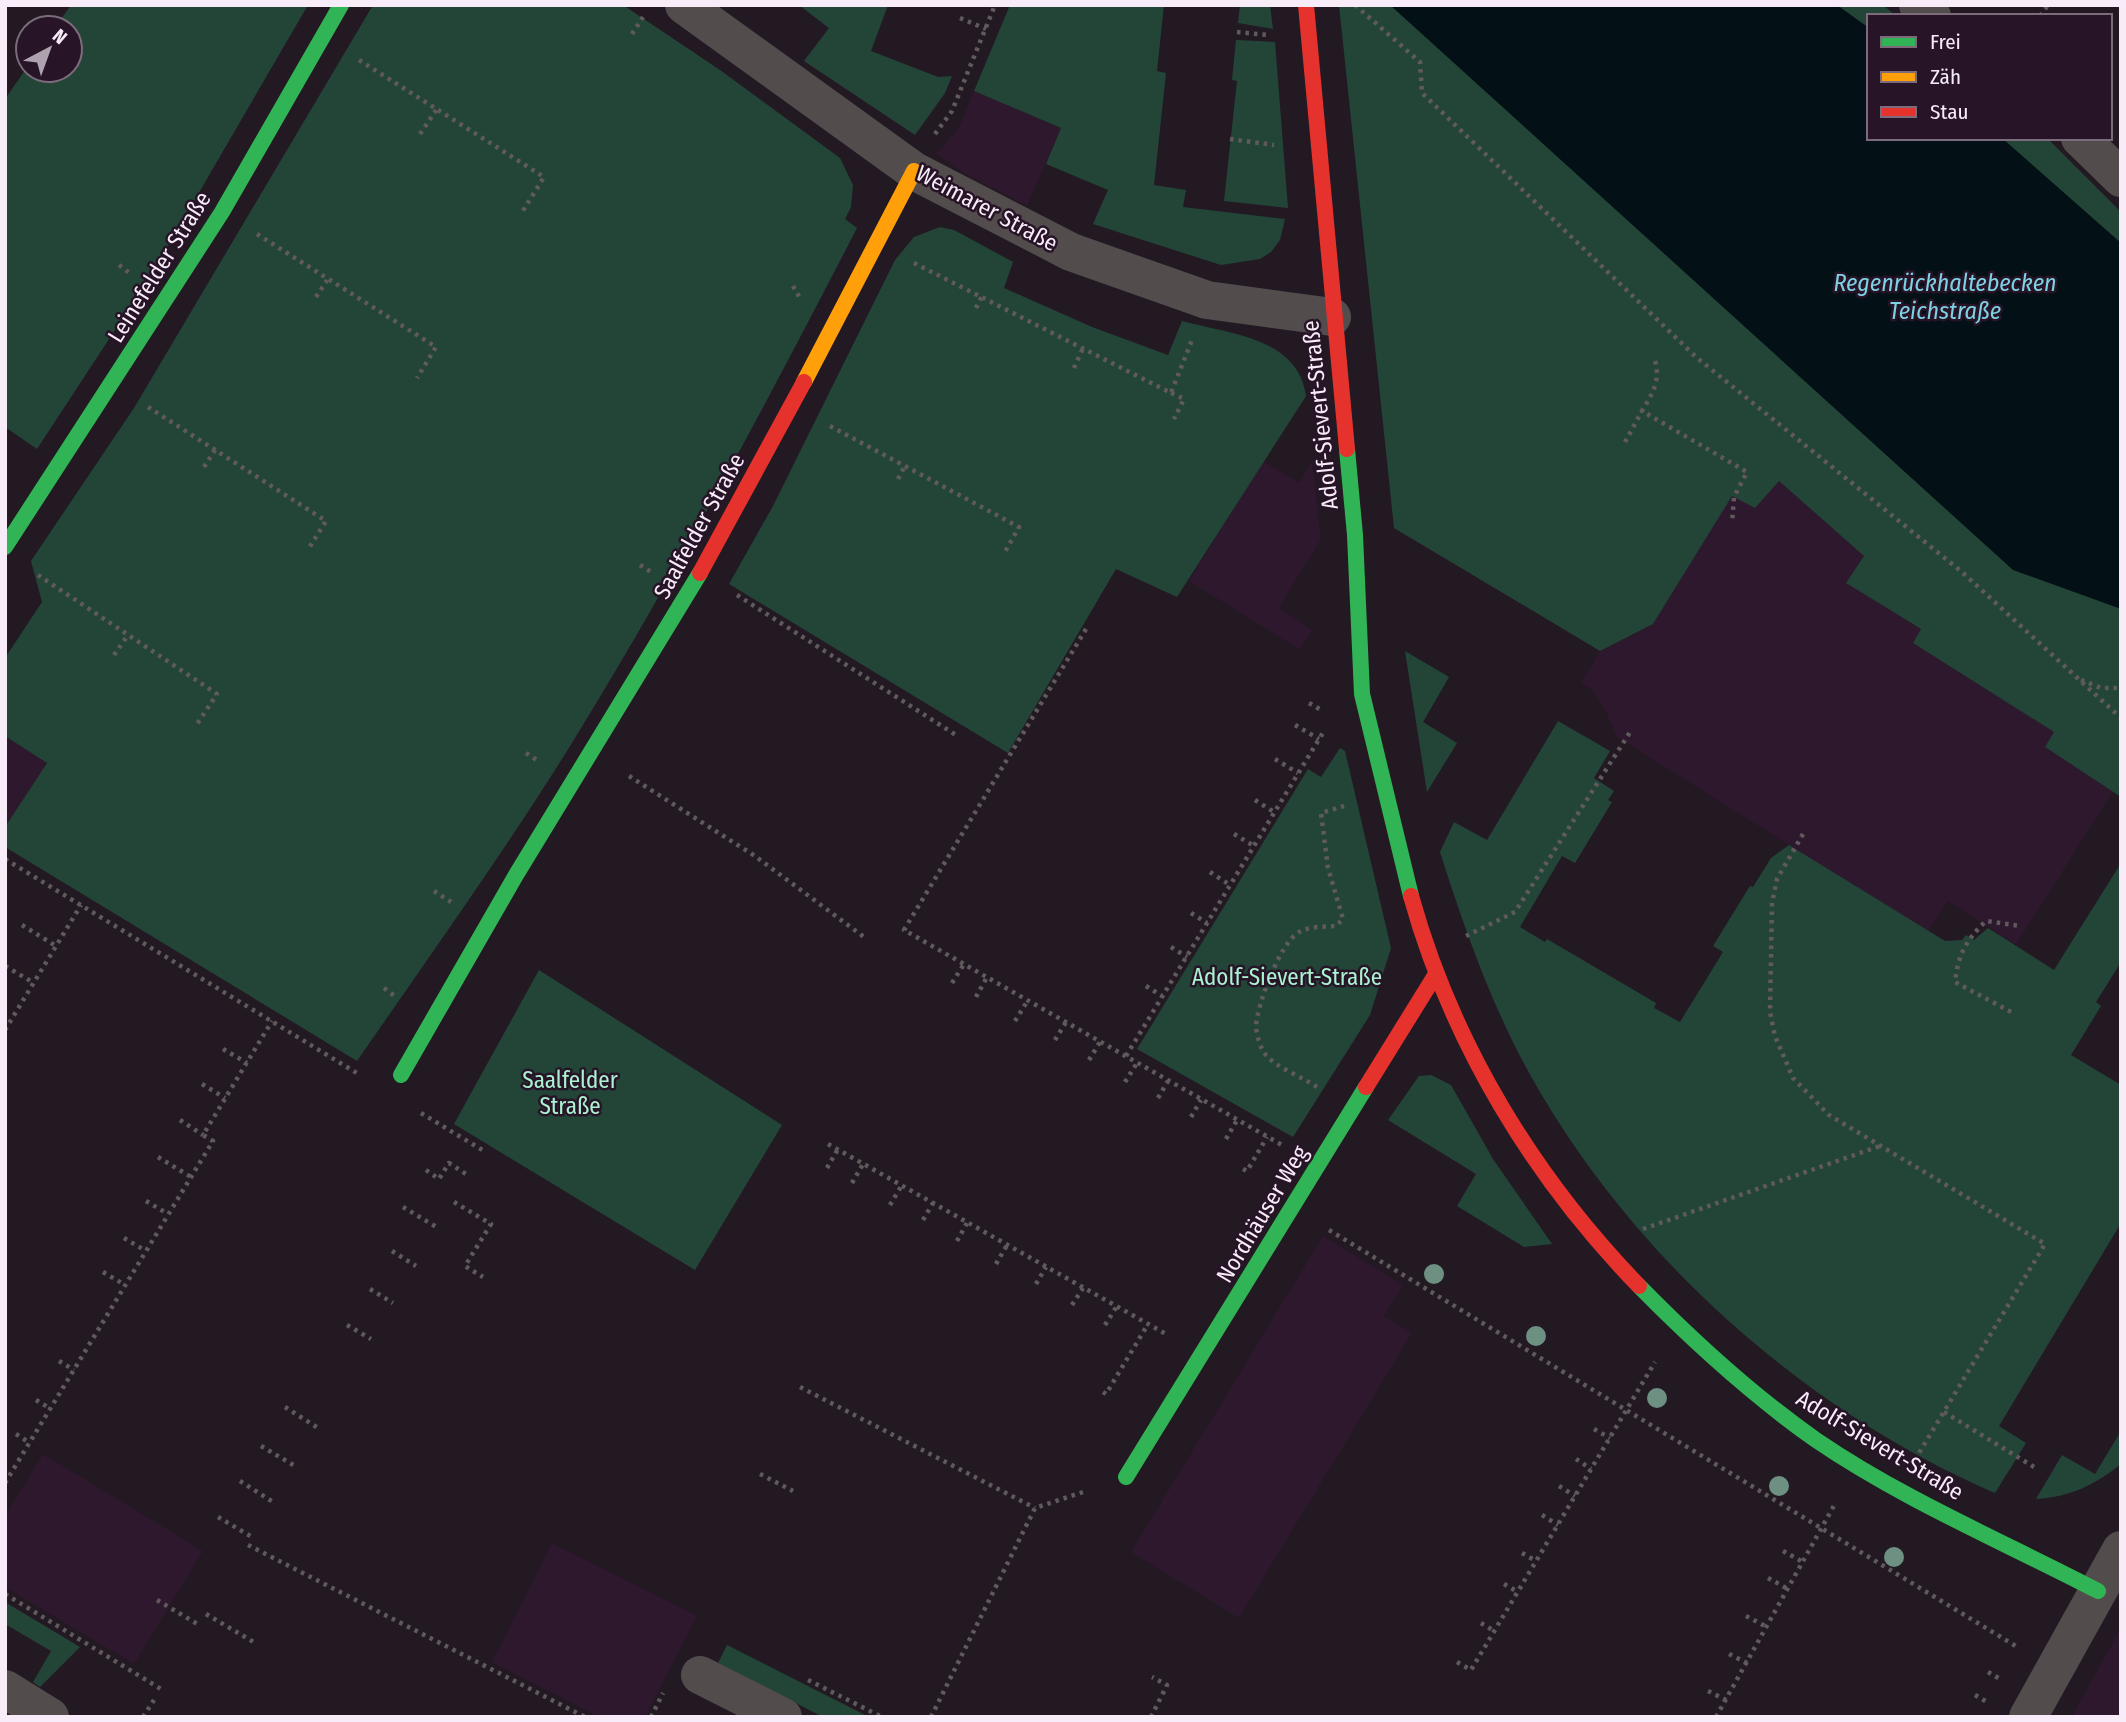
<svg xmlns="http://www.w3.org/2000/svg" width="2126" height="1722" viewBox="0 0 2126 1722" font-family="'Fira Sans Condensed',sans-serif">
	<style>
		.built { fill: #2d182d }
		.green { fill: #234537 }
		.water { fill: #031015 }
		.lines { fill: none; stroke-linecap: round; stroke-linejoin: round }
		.path { stroke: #605a5d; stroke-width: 4.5; stroke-dasharray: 3.5 5; stroke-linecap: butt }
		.street { stroke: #534c4d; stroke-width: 38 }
		.fast { stroke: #30b455; stroke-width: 16 }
		.slow { stroke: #ff9f0a; stroke-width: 16 }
		.jam { stroke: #e5322d; stroke-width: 16 }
		.tree { fill: #6d9082 }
		.labels { text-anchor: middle; stroke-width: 5; stroke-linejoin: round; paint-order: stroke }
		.street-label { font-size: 23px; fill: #f8ecf8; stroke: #271527 }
		.park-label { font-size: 23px; fill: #aaf2d0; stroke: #271527 }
		.water-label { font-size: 24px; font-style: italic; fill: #7dd2e4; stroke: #271527 }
	</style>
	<rect width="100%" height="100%" fill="#231923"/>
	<g class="built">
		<polygon points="974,91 1061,128 1027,206 962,172 936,154 959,128"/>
		<polygon points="1263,461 1299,483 1312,462 1321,539 1279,608 1312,630 1300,650 1189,581"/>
		<polygon points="1779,481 1864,556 1846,583 1922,630 1913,643 2054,732 2045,747 2113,791 2016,945 1948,901 1928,932 1617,737 1603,706 1591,689 1581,683 1600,651 1653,624 1732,495"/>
		<polygon points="5,736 47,763 5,827"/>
		<polygon points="1323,1236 1403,1285 1384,1316 1412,1333 1239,1618 1131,1552"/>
		<polygon points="43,1454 203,1551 134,1664 5,1587 5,1516"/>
		<polygon points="552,1543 697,1616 645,1717 599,1717 492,1662"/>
		<polygon points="2121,1628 2121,1717 2072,1717 2083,1696"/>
	</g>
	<g class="green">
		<polygon points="71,5 308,5 151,275 37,449 5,427 5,99 28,66 28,70 70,70 70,28 55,28"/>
		<path d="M 373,5 L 623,5 L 720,70 L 840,158 L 853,185 L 851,207 L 845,219 L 857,228 C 764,408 669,587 562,759 C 497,862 426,961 357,1061 L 5,847 L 5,827 L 47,763 L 5,736 L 5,658 L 42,602 L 31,561 L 134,408 Z"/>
		<polygon points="799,5 888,5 871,51 938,77 952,76 945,93 915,135 804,61 829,28"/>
		<polygon points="1010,5 1164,5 1157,71 1166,73 1154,185 1186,190 1183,207 1285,219 1280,240 1271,252 1260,259 1221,265 1093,224 1108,190 1046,164 1061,128 974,91"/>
		<polygon points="1240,5 1270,5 1273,29 1238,23"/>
		<polygon points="1339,5 1883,5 1896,16 1869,16 1869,138 2047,138 2121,212 2121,797 2045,747 2054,732 1913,643 1921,629 1846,583 1864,556 1779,481 1755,508 1732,496 1653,624 1600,651 1394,528"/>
		<polygon points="1236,40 1275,42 1288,208 1224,201 1237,81 1232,80"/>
		<path d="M 940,227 L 954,230 L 1013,262 L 1004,288 L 1092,327 L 1168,355 L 1182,321 C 1229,334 1298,337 1306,396 L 1177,597 L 1116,569 L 1008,753 L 729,584 L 773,506 L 895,260 L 914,237 Z"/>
		<polygon points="1405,651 1449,677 1423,722 1457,743 1427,792"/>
		<path d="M 1558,721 L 1610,751 L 1594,778 L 1614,791 L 1608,800 L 1612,802 L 1575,863 L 1562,856 L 1520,927 L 1545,942 L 1547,939 L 1656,1003 L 1654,1008 L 1680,1022 L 1723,952 L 1713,946 L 1750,886 L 1753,887 L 1771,858 L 1789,845 L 1945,941 L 1962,940 L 1966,935 L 1974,940 L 1988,928 L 2054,970 L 2121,863 L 2121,962 L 2096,1002 L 2101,1006 L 2071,1055 L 2121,1085 L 2121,1223 L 1999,1426 L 2026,1443 L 1995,1493 C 1810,1413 1642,1266 1540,1092 C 1496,1018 1466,934 1440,852 L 1454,822 L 1487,840 Z"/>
		<polygon points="1340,748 1345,751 1391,948 1370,1015 1293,1137 1137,1049 1308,769 1321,777"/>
		<polygon points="539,970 782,1125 695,1270 454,1124"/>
		<polygon points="1431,1075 1451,1085 1493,1159 1552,1244 1524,1247 1457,1206 1476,1174 1388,1120 1419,1076"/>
		<path d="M 2121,1431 L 2121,1464 C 2095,1485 2070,1497 2036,1499 L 2062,1455 L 2095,1474 Z"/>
		<polygon points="5,1602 80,1647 40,1687 33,1682 51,1651 5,1624"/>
		<polygon points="727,1645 869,1717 823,1717 718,1663"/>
	</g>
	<polygon class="water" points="1390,5 1837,5 1869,28 1869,138 2002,138 2121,243 2121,609 2013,570"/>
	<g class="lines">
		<g class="path">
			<polyline points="1355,5 1420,62 1422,93 1696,357 1962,572 2121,718"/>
			<polyline points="2040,16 2048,5"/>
			<polyline points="960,18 986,29"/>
			<polyline points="1237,32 1268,35"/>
			<polyline points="632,34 643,17"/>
			<polyline points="359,60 544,177 521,214"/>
			<polyline points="420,134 437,109"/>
			<polyline points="935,134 952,111 995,5"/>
			<polyline points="1230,139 1274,145"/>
			<polyline points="257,234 436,347 417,378"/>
			<polyline points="914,263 1171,393 1192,340"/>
			<polyline points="119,265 132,275"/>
			<polyline points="793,286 800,298"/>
			<polyline points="316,297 328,279"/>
			<polyline points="976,308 982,296"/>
			<path d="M 1655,361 C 1661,381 1652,394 1642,411 L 1747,472 L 1734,497 L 1732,523"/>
			<polyline points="1074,368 1083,348"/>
			<polyline points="1171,393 1184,399 1174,419"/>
			<polyline points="148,407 326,521 309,548"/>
			<polyline points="830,426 1019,527 1005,552"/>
			<polyline points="1625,442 1642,411"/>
			<polyline points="204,467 215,450"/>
			<polyline points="898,479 905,466"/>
			<polyline points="640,565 651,572"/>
			<polyline points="38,575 217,694 197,724"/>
			<polyline points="737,595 959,737"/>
			<polyline points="1086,629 904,930 1282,1145"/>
			<polyline points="114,655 128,635"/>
			<polyline points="2081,680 2101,688 2121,688"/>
			<polyline points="1309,703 1321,710"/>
			<polyline points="1295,725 1319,739"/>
			<polyline points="526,753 538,761"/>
			<polyline points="1275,759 1298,773"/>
			<polyline points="629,776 755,856 864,937"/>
			<polyline points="1255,800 1274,812"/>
			<polyline points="1234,834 1254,846"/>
			<polyline points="1803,834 1777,879 1772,903 1770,1012 1775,1036 1793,1078 1829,1115 2045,1244 1919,1453"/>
			<polyline points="5,859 360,1075"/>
			<polyline points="1210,872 1230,885"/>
			<polyline points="434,891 451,902"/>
			<polyline points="1191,913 1207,923"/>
			<polyline points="22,925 56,946"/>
			<polyline points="1466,936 1515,912 1632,729"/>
			<polyline points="1171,947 1187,957"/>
			<polyline points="5,966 34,983"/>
			<polyline points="952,983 964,964"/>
			<polyline points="1146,986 1162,996"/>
			<polyline points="384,988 396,997"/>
			<polyline points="976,997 987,977"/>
			<path d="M 2011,1012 L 1955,982 C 1958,955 1966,940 1986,921 L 2021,926"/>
			<polyline points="1015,1021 1028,1000"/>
			<polyline points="5,1030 81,905"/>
			<polyline points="1055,1040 1066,1022"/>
			<polyline points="223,1049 247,1063"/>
			<polyline points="1126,1056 1324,731"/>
			<polyline points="1089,1060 1100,1042"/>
			<polyline points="1125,1082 1137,1063"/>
			<polyline points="202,1084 225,1098"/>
			<path d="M 1317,1087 C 1301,1076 1273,1067 1263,1051 C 1259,1043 1256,1033 1256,1025 C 1258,1003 1280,943 1299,932 C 1310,926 1324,927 1336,926 L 1343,919 L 1328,868 L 1321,813 L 1344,806"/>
			<polyline points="1158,1098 1168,1081"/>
			<polyline points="421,1113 484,1151"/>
			<polyline points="1191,1117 1201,1100"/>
			<polyline points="180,1120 203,1135"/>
			<polyline points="1226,1139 1237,1120"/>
			<polyline points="828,1144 1166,1334"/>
			<polyline points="158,1157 191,1177"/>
			<polyline points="827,1168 838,1149"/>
			<polyline points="1243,1169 1247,1171 1267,1137"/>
			<polyline points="426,1170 439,1179 449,1163 469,1176"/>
			<polyline points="852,1183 863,1164"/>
			<polyline points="146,1201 168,1214"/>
			<polyline points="454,1202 491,1224 465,1266 483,1277"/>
			<polyline points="890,1205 902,1185"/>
			<polyline points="403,1207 438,1228"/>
			<polyline points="923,1220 933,1203"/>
			<polyline points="1643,1229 1880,1146"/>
			<polyline points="1329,1230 2019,1648"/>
			<polyline points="124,1238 146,1251"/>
			<polyline points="957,1241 967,1223"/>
			<polyline points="392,1251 416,1266"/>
			<polyline points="996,1264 1007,1245"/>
			<polyline points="103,1272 125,1285"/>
			<polyline points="1036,1284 1046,1267"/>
			<polyline points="370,1289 393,1303"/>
			<polyline points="1072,1305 1083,1288"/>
			<polyline points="347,1325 371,1339"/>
			<polyline points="1105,1325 1117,1306"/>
			<polyline points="59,1361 74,1370"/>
			<polyline points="800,1387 1035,1508"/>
			<polyline points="1103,1392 1106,1394 1148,1324"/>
			<polyline points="36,1400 51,1409"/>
			<polyline points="285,1407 318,1428"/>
			<polyline points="1944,1412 2034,1467"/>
			<polyline points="1594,1429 1610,1438"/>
			<polyline points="16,1434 30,1443"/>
			<polyline points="261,1446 295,1466"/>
			<polyline points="1576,1459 1591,1469"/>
			<polyline points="760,1474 793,1491"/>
			<polyline points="240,1481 273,1502"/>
			<polyline points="5,1483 213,1141 203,1135 272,1021"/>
			<polyline points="1559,1486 1575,1496"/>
			<polyline points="1542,1515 1558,1525"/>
			<polyline points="218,1517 252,1537"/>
			<polyline points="248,1545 585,1717"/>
			<polyline points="1783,1551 1803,1562"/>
			<polyline points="1522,1553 1536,1561"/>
			<polyline points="1768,1578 1788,1589"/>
			<polyline points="1504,1584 1518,1592"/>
			<polyline points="5,1594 161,1689"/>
			<polyline points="157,1600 199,1625"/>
			<polyline points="206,1614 257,1644"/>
			<polyline points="1746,1616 1767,1627"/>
			<polyline points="1481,1623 1494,1631"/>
			<polyline points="1729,1654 1747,1663"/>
			<polyline points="1457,1662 1471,1670 1655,1362"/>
			<polyline points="1988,1672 2000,1679"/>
			<polyline points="808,1680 882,1717"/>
			<polyline points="1708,1691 1726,1700"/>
			<polyline points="1975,1695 1987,1702"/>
			<polyline points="143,1717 154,1700"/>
			<polyline points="651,1717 663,1693"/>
			<polyline points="931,1717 1035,1508 1086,1491"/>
			<polyline points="1151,1717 1167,1685 1152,1677"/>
			<polyline points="1716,1717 1836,1502"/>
		</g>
		<g class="street">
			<polyline points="684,5 914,171 1071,252 1207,300 1332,317"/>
			<polyline points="1918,5 1932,16"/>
			<polyline points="2080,138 2121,178"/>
			<polyline points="700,1675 783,1717"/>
			<polyline points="5,1689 50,1717"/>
			<polyline points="2028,1717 2121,1550"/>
		</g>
		<g class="fast">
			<polyline points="1347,449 1355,535 1362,694 1411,896"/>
			<polyline points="5,547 222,212 341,5"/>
			<polyline points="401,1075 516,875 700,573"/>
			<path d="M 1639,1286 C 1694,1342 1752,1395 1816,1440 C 1904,1500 2004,1542 2098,1591"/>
			<polyline points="1126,1477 1366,1087"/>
		</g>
		<polyline class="slow" points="804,382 914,171"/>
		<g class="jam">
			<polyline points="1306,5 1347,449"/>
			<polyline points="700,573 804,382"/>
			<path d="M 1411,896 C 1452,1043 1533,1177 1639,1286"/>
			<polyline points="1366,1087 1436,974"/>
		</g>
	</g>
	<g class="tree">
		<circle cx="1434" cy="1274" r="10"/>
		<circle cx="1536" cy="1336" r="10"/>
		<circle cx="1657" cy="1398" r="10"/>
		<circle cx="1779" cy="1486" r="10"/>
		<circle cx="1894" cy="1557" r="10"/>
	</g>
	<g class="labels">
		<g class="street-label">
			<text transform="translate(987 208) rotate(28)" y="8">Weimarer Straße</text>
			<text transform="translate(159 267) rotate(-58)" y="8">Leinefelder Straße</text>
			<text transform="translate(1320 415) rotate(-96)" y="8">Adolf-Sievert-Straße</text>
			<text transform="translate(699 526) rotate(-61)" y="8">Saalfelder Straße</text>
			<text transform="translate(1262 1214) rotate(-59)" y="8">Nordhäuser Weg</text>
			<text transform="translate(1880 1445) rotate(31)" y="8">Adolf-Sievert-Straße</text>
		</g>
		<g class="park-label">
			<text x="1287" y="985">Adolf-Sievert-Straße</text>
			<text x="570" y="1088">Saalfelder<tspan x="570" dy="26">Straße</tspan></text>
		</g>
		<g class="water-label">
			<text x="1945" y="291">Regenrückhaltebecken<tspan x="1945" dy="28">Teichstraße</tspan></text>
		</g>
	</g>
	<rect width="2126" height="1722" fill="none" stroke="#f8ecf8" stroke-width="14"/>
	<rect x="1867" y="14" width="245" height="126" fill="#271527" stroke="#7b6b7b" stroke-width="2"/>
	<rect x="1881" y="37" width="35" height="10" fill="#30b455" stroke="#7b6b7b" stroke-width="2"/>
	<text x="1930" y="49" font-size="21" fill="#f8ecf8">Frei</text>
	<rect x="1881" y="72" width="35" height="10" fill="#ff9f0a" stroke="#7b6b7b" stroke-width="2"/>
	<text x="1930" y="84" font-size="21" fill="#f8ecf8">Zäh</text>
	<rect x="1881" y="107" width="35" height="10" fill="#e5322d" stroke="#7b6b7b" stroke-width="2"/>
	<text x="1930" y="119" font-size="21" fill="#f8ecf8">Stau</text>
	<g transform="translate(49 49) rotate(41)"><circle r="33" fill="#271527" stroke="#7b6b7b" stroke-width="2"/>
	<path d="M0-5L12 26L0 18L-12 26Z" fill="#ada2ad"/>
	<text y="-10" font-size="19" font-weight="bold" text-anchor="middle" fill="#f8ecf8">N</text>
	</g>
</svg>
